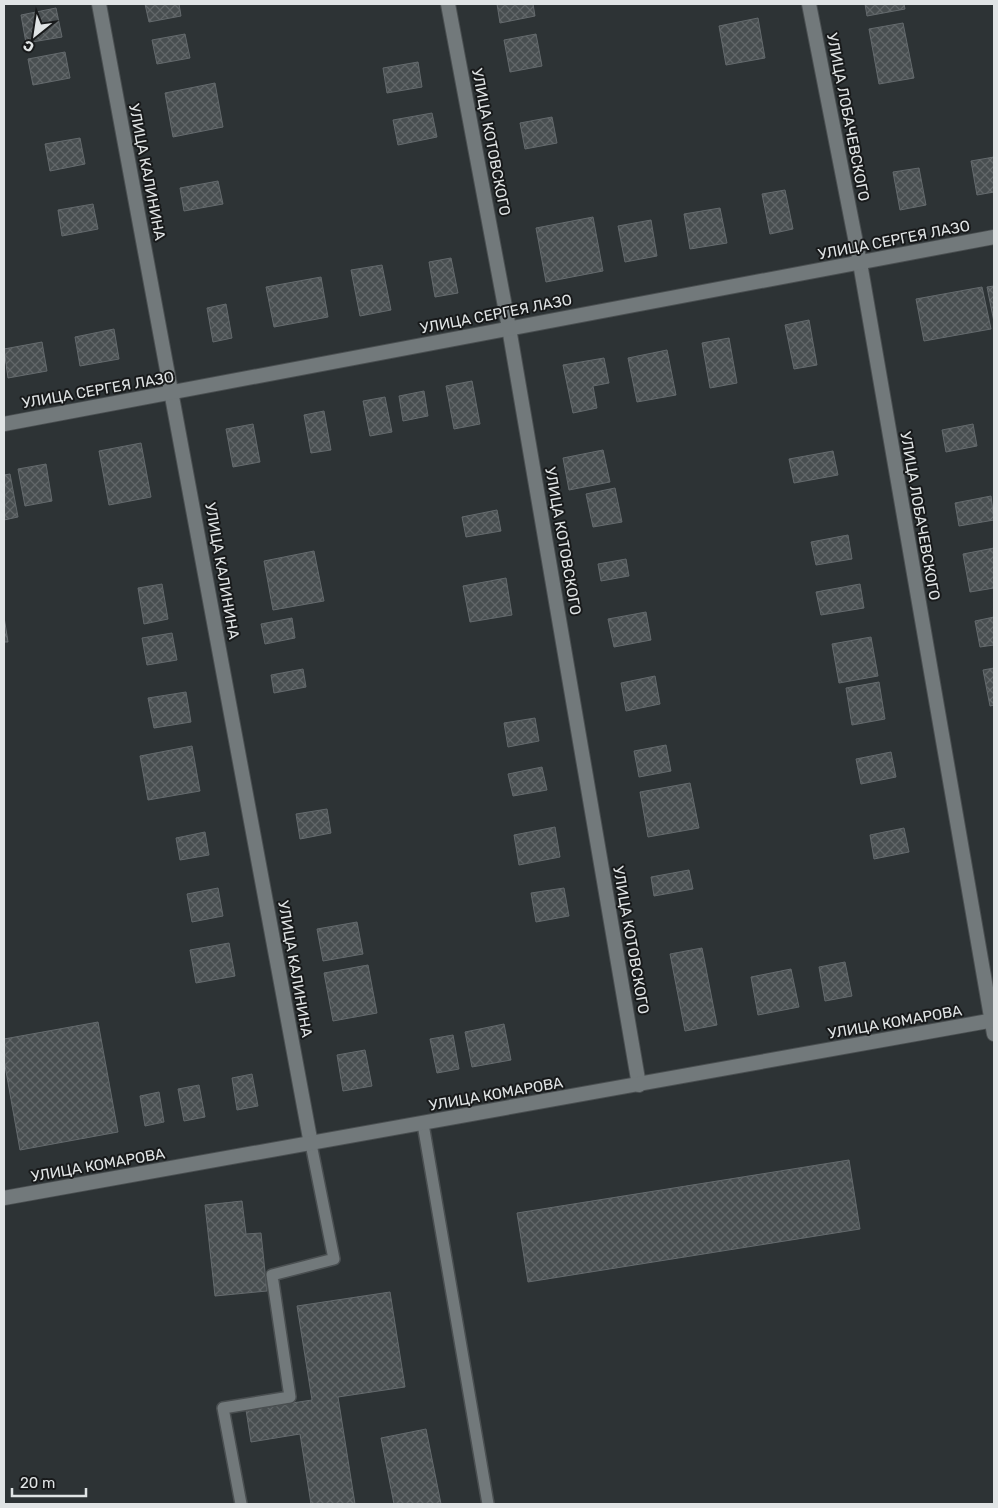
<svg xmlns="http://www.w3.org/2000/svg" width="998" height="1508" viewBox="0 0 998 1508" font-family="Rubik,sans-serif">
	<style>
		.building { fill: url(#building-cross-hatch); stroke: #646a6d }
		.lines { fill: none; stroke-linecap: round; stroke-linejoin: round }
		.service-casing { stroke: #4a4f51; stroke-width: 14 }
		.minor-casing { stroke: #4a4f51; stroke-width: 16 }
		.secondary-casing { stroke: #4a4f51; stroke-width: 16 }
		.service { stroke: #72797b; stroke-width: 11 }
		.minor { stroke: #72797b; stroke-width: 14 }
		.secondary { stroke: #72797b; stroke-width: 14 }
		.labels { text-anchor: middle; stroke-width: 4; stroke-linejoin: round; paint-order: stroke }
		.street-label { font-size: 15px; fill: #e0e4e5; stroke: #181a1b }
	</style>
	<defs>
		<pattern id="building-cross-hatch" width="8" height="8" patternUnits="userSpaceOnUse" patternTransform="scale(1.25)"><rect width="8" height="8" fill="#484e50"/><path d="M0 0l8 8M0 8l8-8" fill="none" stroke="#626769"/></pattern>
	</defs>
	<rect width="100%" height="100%" fill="#2d3335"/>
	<g class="building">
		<polygon points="145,4 179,4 181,16 149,22"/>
		<polygon points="497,4 533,4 535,16 500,23"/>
		<polygon points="865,4 904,4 905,9 867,16"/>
		<polygon points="56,8 62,37 26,43 21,15"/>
		<polygon points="758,18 765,58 726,65 719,26"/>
		<polygon points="903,23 914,78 879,84 869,29"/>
		<polygon points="185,34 190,58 157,64 152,40"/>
		<polygon points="536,34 542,66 510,72 504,40"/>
		<polygon points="65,52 70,78 33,85 28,59"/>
		<polygon points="418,62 422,87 387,93 383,68"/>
		<polygon points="215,83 223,127 173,137 165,93"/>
		<polygon points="432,113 437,137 398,145 393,120"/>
		<polygon points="552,117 557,143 525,149 520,123"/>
		<polygon points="80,138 85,164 50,171 45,144"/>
		<polygon points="994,157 994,192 977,195 971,161"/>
		<polygon points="919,168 926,205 900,210 893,172"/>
		<polygon points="218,181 223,204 184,211 180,188"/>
		<polygon points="785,190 793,229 770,234 762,194"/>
		<polygon points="93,204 98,229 62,236 58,210"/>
		<polygon points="720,208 727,243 690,249 684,214"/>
		<polygon points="593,217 603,271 546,282 536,228"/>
		<polygon points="651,220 657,256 625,262 618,226"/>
		<polygon points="451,258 458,293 435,297 429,262"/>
		<polygon points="382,265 391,310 360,316 351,270"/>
		<polygon points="321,277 328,317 274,327 266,287"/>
		<polygon points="994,286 994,322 987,287"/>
		<polygon points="982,287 991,329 924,341 916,299"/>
		<polygon points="226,304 232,338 213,342 207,308"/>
		<polygon points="809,320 817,365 794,369 785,325"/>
		<polygon points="114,329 119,359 80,366 75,337"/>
		<polygon points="729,338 737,383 710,388 702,343"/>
		<polygon points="42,342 47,371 8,378 4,349"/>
		<polygon points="667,350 676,395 637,402 628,358"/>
		<polygon points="604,358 609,383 593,386 597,408 573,413 563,365"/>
		<polygon points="472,381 480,424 454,429 446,386"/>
		<polygon points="424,391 428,416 403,421 399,396"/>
		<polygon points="385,397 392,432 370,436 363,401"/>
		<polygon points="324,411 331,450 311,453 304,415"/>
		<polygon points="253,424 260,462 233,467 226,429"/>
		<polygon points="973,424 977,446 946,452 942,430"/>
		<polygon points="141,443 151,497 109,505 99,451"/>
		<polygon points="603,450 610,482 569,490 563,458"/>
		<polygon points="833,451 838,475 794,483 789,459"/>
		<polygon points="46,464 52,501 25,506 18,469"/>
		<polygon points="10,474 18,517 4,520 4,475"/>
		<polygon points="615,488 622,522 593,527 586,494"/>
		<polygon points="991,496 994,520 959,526 955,503"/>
		<polygon points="497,510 501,531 466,537 462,517"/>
		<polygon points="848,535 852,559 816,565 811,542"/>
		<polygon points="994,548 994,588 970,592 963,554"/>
		<polygon points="314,551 324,601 273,610 264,561"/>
		<polygon points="626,559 629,576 601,581 598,564"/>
		<polygon points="506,578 512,615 470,622 463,586"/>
		<polygon points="162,584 168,619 144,624 138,588"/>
		<polygon points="860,584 864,608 821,615 816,592"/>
		<polygon points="646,612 651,640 614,647 608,619"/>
		<polygon points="4,617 8,642 4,642"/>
		<polygon points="994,617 994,645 980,647 975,621"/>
		<polygon points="292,618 295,638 265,644 261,624"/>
		<polygon points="172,633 177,660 147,665 142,638"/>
		<polygon points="871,637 878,676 839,683 832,644"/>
		<polygon points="994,668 994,705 990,706 983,670"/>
		<polygon points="303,669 306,687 274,693 271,675"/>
		<polygon points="655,676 660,704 626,711 621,683"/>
		<polygon points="879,682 885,719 852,725 846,688"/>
		<polygon points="186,692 191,722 154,728 148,698"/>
		<polygon points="535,718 539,741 508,747 504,723"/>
		<polygon points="666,745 671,771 639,777 634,751"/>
		<polygon points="192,746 200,791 148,800 140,756"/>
		<polygon points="891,752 896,777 861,784 856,759"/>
		<polygon points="542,767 547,790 513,796 508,774"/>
		<polygon points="690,783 699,828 648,837 640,792"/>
		<polygon points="327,809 331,833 300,839 296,814"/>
		<polygon points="555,827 560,857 519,865 514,835"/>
		<polygon points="904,828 909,852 874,859 870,835"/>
		<polygon points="205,832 209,855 180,860 176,838"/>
		<polygon points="689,870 693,889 654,896 651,877"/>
		<polygon points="218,888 223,916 192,922 187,894"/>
		<polygon points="564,888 569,916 536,922 531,893"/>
		<polygon points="357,922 363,954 323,961 317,929"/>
		<polygon points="229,943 235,976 196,983 190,950"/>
		<polygon points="702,948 717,1025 685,1031 670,954"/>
		<polygon points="845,962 852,996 825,1001 819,967"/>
		<polygon points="368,965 377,1013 333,1021 324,973"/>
		<polygon points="791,969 799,1007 758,1015 751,977"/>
		<polygon points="98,1022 118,1132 20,1150 4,1060 4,1039"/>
		<polygon points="504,1024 511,1060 472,1067 465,1032"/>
		<polygon points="453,1035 459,1069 437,1073 430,1039"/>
		<polygon points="365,1050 372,1086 343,1091 337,1055"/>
		<polygon points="252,1074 258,1106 237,1110 232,1078"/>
		<polygon points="199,1085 205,1117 184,1121 178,1089"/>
		<polygon points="159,1092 164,1122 145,1126 140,1096"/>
		<polygon points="849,1160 860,1229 528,1282 517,1213"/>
		<polygon points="242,1201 246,1234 261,1233 267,1291 215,1296 205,1205"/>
		<polygon points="390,1292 405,1387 338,1397 355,1504 311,1504 300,1434 251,1442 246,1410 312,1400 297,1306"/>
		<polygon points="426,1429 441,1504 394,1504 381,1438"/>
	</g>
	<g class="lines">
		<g class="service-casing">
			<g id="service">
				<polyline points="423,1124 488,1504"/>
				<polyline points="241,1504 223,1408 290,1397 272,1275 334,1259 311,1144"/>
			</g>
		</g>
		<g class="minor-casing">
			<g id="minor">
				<polyline points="99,4 311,1144"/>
				<polyline points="448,4 509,328 639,1085"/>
				<polyline points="809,4 860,263 994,1034"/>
				<polyline points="4,424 994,237"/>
			</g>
		</g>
		<g class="secondary-casing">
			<polyline id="secondary" points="4,1198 994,1020"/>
		</g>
		<use href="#service" class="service"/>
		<use href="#minor" class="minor"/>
		<use href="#secondary" class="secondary"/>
	</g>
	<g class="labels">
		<g class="street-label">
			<text transform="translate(848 117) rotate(79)" y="5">УЛИЦА ЛОБАЧЕВСКОГО</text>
			<text transform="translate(491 142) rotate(79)" y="5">УЛИЦА КОТОВСКОГО</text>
			<text transform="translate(147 172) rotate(79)" y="5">УЛИЦА КАЛИНИНА</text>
			<text transform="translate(894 240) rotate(-11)" y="5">УЛИЦА СЕРГЕЯ ЛАЗО</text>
			<text transform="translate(496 314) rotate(-11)" y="5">УЛИЦА СЕРГЕЯ ЛАЗО</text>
			<text transform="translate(98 390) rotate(-10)" y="5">УЛИЦА СЕРГЕЯ ЛАЗО</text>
			<text transform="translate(920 516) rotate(80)" y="5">УЛИЦА ЛОБАЧЕВСКОГО</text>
			<text transform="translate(563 541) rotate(80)" y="5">УЛИЦА КОТОВСКОГО</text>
			<text transform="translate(222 571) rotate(80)" y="5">УЛИЦА КАЛИНИНА</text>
			<text transform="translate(631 940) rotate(80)" y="5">УЛИЦА КОТОВСКОГО</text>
			<text transform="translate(295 969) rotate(80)" y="5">УЛИЦА КАЛИНИНА</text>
			<text transform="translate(895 1022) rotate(-10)" y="5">УЛИЦА КОМАРОВА</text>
			<text transform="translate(496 1094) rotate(-10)" y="5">УЛИЦА КОМАРОВА</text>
			<text transform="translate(98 1165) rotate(-10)" y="5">УЛИЦА КОМАРОВА</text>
		</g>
	</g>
	<rect width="998" height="1508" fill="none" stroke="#e0e4e5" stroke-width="10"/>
	<g transform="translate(35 35) rotate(210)" stroke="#181a1b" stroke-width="4" paint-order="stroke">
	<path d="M0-4L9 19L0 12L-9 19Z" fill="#e0e4e5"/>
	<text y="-8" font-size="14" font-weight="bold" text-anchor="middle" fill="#e0e4e5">С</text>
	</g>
	<path d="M12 1488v8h74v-8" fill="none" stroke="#e0e4e5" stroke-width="2.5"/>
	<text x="20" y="1488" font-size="15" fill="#e0e4e5" stroke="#181a1b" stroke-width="4" paint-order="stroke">20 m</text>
</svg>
